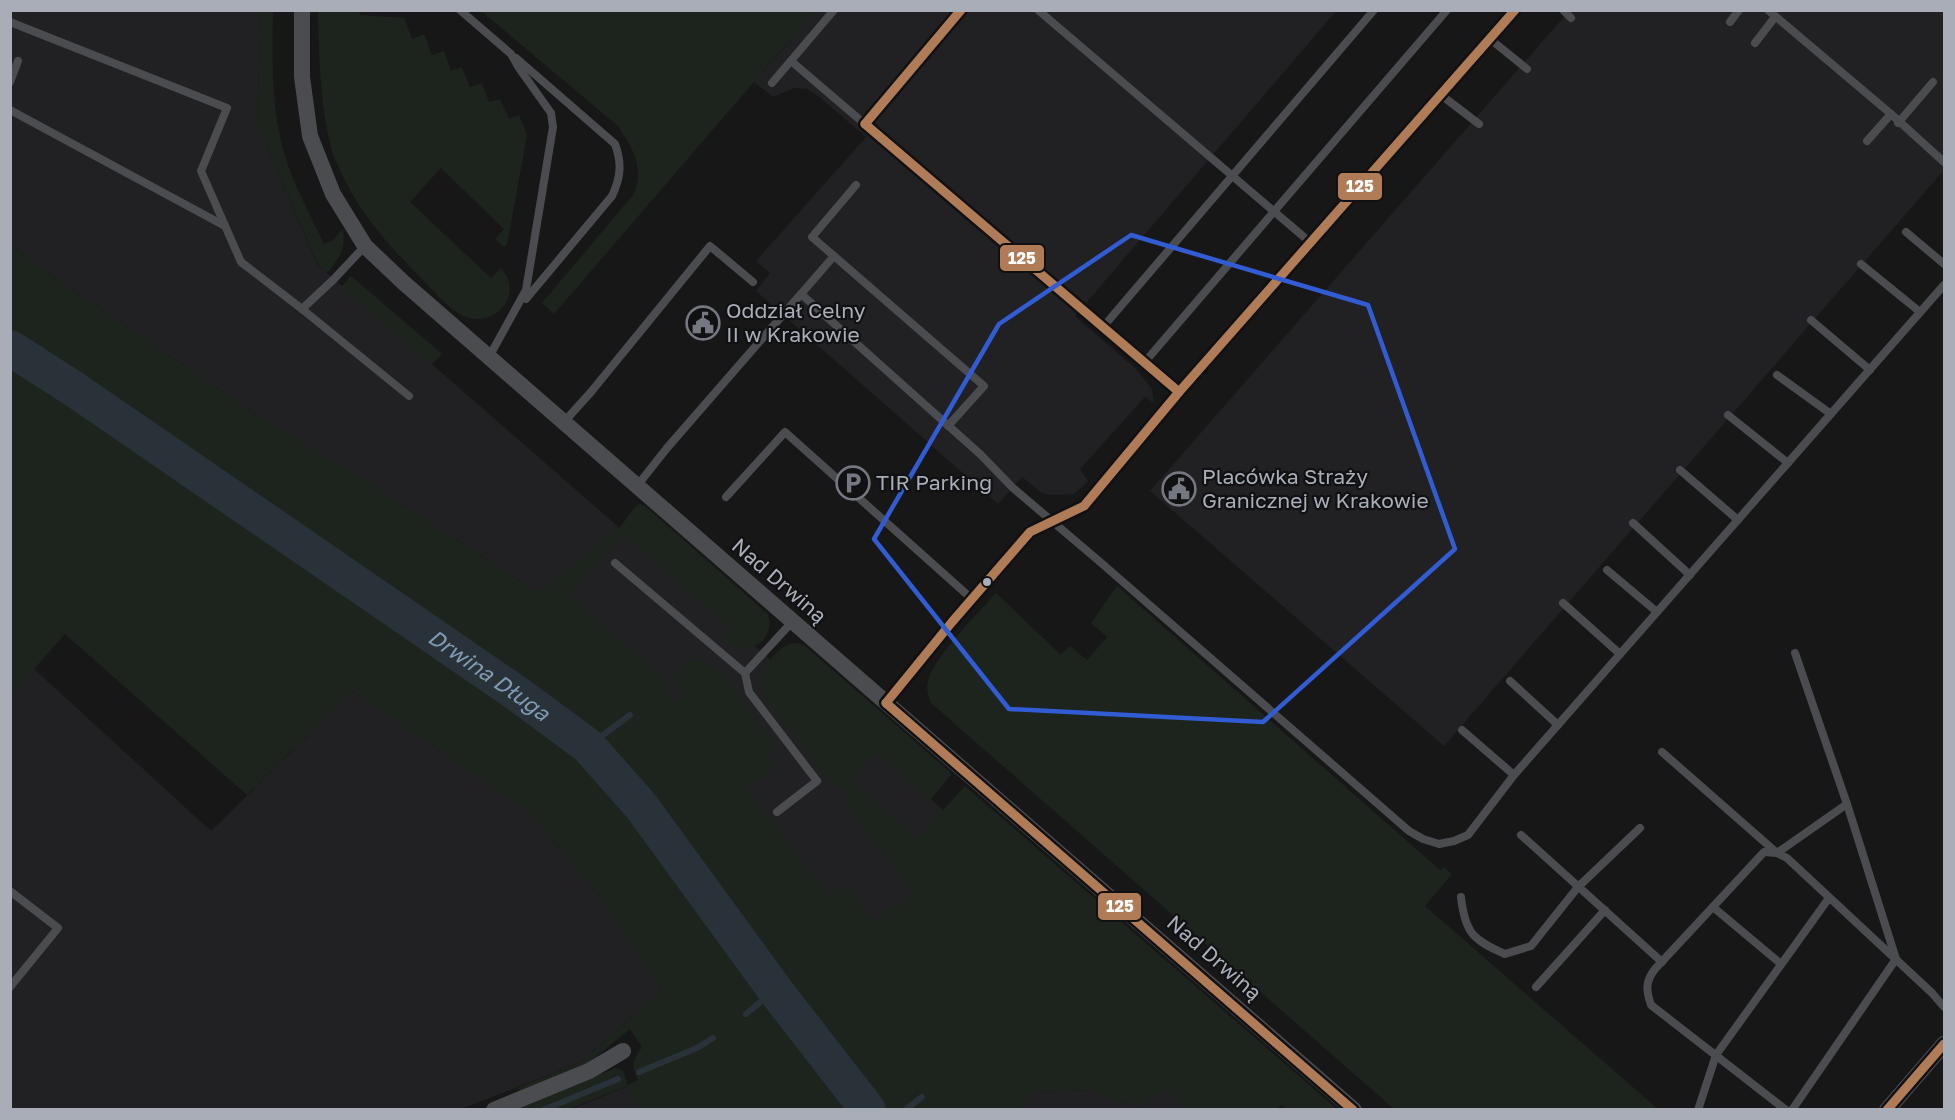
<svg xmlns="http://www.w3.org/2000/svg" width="1955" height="1120" viewBox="0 0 1955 1120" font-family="'Golos Text',sans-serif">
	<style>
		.built { fill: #212123 }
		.green { fill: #1d241e }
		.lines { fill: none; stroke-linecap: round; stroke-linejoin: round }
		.stream { stroke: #2a3239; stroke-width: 6 }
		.river { stroke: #2a3239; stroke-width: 36 }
		.service { stroke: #4b4c50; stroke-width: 8 }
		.minor { stroke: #4b4c50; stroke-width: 16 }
		.bus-1-casing { stroke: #111113; stroke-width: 14 }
		.bus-1 { stroke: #b07c57; stroke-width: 9 }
		.marked { fill: none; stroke: #325cd3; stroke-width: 4.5; stroke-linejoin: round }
		.bus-dot { fill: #a8adb8; stroke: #111113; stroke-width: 2 }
		.labels { text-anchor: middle; stroke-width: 4.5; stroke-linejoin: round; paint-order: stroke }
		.poi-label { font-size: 21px; fill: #a8adb8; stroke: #111113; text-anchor: start }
		.street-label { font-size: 21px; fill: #a8adb8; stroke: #111113 }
		.water-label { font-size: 22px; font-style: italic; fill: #7f9bb3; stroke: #111113 }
		.line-badge { stroke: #111113; stroke-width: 2 }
		.badge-label { font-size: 16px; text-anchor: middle; font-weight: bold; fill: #fff }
	</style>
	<rect width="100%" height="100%" fill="#171717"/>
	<g class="built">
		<polygon points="11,11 261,11 257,123 317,264 1081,930 864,940 539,593 360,477 260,417 71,289 11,245"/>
		<polygon points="815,11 1336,11 1075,316 1136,369 1152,389 1154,403 1145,397 1080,469 1088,481 1074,494 1052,495 1042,493 1022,477 998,504 756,291 770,273 756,261 866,137 818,96 807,89 794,88 773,97 754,82"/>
		<polygon points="1569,11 1944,11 1944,170 1444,746 1150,491"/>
		<polygon points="33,668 211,831 353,691 529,812 599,895 662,991 579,1063 461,1109 11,1110 11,695"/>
		<polygon points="628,1086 637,1109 569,1110"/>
		<polygon points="1090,1090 1138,1107 1168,1090 1184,1109 1023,1110 1022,1106 1033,1092"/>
	</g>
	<g class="green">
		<path d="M 261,11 L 273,11 C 272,60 271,109 285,156 C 294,186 311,216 324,244 L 333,240 L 343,229 C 346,249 339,259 327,273 L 317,263 L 257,123 Z"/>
		<path d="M 318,11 L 359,11 L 360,15 L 404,18 L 412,39 L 424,34 L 432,55 L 444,51 L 451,71 L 462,67 L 470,87 L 482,83 L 489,102 L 500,99 L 509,119 L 519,115 L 527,135 L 507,245 L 504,247 L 495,239 L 504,229 L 441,168 L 410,202 L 491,278 L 501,268 C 521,289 504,319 477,319 C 456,319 437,294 423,280 C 389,246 358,212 339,168 C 336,161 332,154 331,147 C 320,105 319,54 318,11 Z"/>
		<path d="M 481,11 L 815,11 L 554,314 L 542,303 L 633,195 C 646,169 632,147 618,126 Z"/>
		<path d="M 11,245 L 71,289 L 260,417 L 360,477 L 539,593 L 620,527 L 635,507 L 639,504 L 644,505 L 768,614 C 777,646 741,657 720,639 L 730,628 L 623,534 L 569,595 L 667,681 L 663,685 L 676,702 L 685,694 L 672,677 L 689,660 L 702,658 L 722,672 L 778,748 L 766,757 L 775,768 L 747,789 L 829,895 L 846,884 L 873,922 L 897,904 L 899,907 L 915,895 L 844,801 L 850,796 L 842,786 L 836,784 L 833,786 L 764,696 C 762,689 760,683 762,676 C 767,659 786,637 804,645 L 950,772 L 951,775 L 930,800 L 876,752 L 851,779 L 917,838 L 965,786 L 1337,1109 L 1287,1109 L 1282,1105 L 1275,1110 L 1184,1109 L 1168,1090 L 1138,1107 L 1090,1090 L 1033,1092 L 1022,1106 L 1023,1110 L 637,1110 L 627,1086 L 569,1109 L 512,1109 L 616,1068 L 623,1071 L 628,1085 L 638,1080 C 631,1064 632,1062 642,1047 L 630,1029 L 588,1063 L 521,1091 L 517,1088 L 579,1063 L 662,991 L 599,895 L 529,812 L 353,691 L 247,795 L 65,634 L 11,695 Z"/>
		<polygon points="351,276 442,354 432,364 341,287"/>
		<path d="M 1117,586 L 1440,870 L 1444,867 L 1452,874 L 1425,906 L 1658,1109 L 1394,1109 L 931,703 C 928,696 926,689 928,681 C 933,657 979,613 996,593 L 1061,655 L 1070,646 L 1087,660 L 1107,637 L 1091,623 Z"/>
	</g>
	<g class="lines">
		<g class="stream">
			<polyline points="588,746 630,715"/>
			<polyline points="746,1014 775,990"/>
			<polyline points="639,1072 697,1048 713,1038"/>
			<polyline points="543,1110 618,1079"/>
			<polyline points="905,1110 922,1097"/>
		</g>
		<path class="river" id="s1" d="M 10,348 L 74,389 L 519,695 L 588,746 L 641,806 L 775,990 L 868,1110"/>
		<g class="service">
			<polyline points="460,10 511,54 519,68 551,113 553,127 526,290 489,357"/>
			<polyline points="1038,10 1311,243"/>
			<polyline points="1563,10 1571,18"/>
			<polyline points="1768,10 1891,114 1944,162"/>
			<polyline points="10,22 227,108 201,171 241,262 302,309 409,396"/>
			<polyline points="1730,22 1739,10"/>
			<polyline points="1490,39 1527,69"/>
			<polyline points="1755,43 1775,17"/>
			<path d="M 516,58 L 615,144 C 622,163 621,177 612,196 L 526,299"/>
			<polyline points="791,61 1179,392"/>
			<polyline points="10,82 18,61"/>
			<polyline points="772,83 834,10"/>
			<polyline points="1441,95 1479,124"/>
			<polyline points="10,110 225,226"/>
			<polyline points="1898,123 1933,82"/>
			<polyline points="865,124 961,10"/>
			<polyline points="1867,141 1891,114"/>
			<polyline points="856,185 812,237 834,256 801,294 980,454 1013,488 1099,561 1409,831 1423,839 1439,844 1454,841 1468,835 1514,775 1944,285"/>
			<polyline points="1906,232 1944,264"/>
			<polyline points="834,256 984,386 948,426"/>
			<polyline points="1861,264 1920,312"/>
			<polyline points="302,309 334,279 365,246"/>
			<polyline points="1811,320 1870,370"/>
			<polyline points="1103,327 1374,10"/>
			<polyline points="1144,363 1447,10"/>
			<polyline points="1777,375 1831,414"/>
			<polyline points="1728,415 1788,463"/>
			<polyline points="564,422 591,392 710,246 753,282"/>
			<polyline points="1680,470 1738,520"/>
			<polyline points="637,486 667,448 801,294"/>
			<polyline points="726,497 785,432 972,599"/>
			<polyline points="1633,523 1690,575"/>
			<polyline points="615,563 745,673 749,692 817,781 777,812"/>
			<polyline points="1607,570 1657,612"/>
			<polyline points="1563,603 1620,654"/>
			<polyline points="745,673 792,622"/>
			<polyline points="1510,681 1558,725"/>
			<polyline points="886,703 952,622 1030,532 1084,506 1179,392 1515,10"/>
			<polyline points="1462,730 1514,775"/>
			<polyline points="1662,752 1777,853 1847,804 1795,653"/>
			<polyline points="1521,835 1662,962"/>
			<polyline points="10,891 58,928 10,987"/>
			<path d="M 1461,897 C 1465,933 1473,940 1505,954 L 1531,946 L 1578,887 L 1640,828"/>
			<polyline points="1713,907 1781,964"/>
			<polyline points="1536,987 1605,910"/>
			<polyline points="1698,1110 1716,1055 1829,898"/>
			<path d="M 1786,1110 L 1651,1005 C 1646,990 1645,982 1655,969 L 1764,852 L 1777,853 L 1787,858 L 1932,993 L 1944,1007"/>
			<polyline points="1792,1110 1896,959 1847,804"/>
		</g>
		<g class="minor">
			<polyline points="302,10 302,77 310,136 333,194 365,246 404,283 1354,1110"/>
			<polyline points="494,1110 589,1071 623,1051"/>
			<polyline points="1887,1110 1944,1044"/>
		</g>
		<g class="bus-1-casing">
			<g id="bus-1">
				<polyline points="865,124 1179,392"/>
				<polyline points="865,124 961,10"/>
				<polyline points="886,703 952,622 1030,532 1084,506 1179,392 1515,10"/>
				<polyline points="886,703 1353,1110"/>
				<polyline points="1887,1110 1944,1044"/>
			</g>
		</g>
		<use href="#bus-1" class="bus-1"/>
	</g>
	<path class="marked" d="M 1131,235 L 1368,305 L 1455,549 L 1263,722 L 1009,709 L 874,539 L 999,324 Z"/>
	<defs>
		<g id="civic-ring" transform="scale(1.725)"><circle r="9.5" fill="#111113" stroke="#757880" stroke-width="1.5"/><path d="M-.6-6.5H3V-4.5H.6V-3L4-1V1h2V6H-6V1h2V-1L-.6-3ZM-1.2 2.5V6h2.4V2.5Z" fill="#757880"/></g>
		<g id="parking-ring" transform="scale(1.725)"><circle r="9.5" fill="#111113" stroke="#757880" stroke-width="1.5"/><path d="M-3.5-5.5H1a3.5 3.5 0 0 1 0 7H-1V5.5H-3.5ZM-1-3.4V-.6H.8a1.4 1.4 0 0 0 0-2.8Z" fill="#757880"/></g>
	</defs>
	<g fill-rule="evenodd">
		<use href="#civic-ring" x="703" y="323"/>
		<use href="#parking-ring" x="853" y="483"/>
		<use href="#civic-ring" x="1179" y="489"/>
	</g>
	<circle class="bus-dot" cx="987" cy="582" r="5"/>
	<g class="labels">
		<g class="poi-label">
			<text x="726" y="318">Oddział Celny<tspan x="726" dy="24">II w Krakowie</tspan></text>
			<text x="1202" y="484">Placówka Straży<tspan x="1202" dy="24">Granicznej w Krakowie</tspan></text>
			<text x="876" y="490">TIR Parking</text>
		</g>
		<g class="street-label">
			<text transform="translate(779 581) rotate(41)" y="7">Nad Drwiną</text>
			<text transform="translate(1214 958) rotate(41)" y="7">Nad Drwiną</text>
		</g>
		<g class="water-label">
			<text dy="8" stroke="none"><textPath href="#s1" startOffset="580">Drwina Długa</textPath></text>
		</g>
	</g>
	<g class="line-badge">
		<rect x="1337" y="172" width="46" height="29" rx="6" fill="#b07c57"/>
		<rect x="999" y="244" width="46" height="28" rx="6" fill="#b07c57"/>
		<rect x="1097" y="892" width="45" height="29" rx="6" fill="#b07c57"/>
	</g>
	<g class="badge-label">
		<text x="1360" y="192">125</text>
		<text x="1022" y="264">125</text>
		<text x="1120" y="912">125</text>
	</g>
	<rect width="1955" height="1120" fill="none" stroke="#a8adb8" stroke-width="24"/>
</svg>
